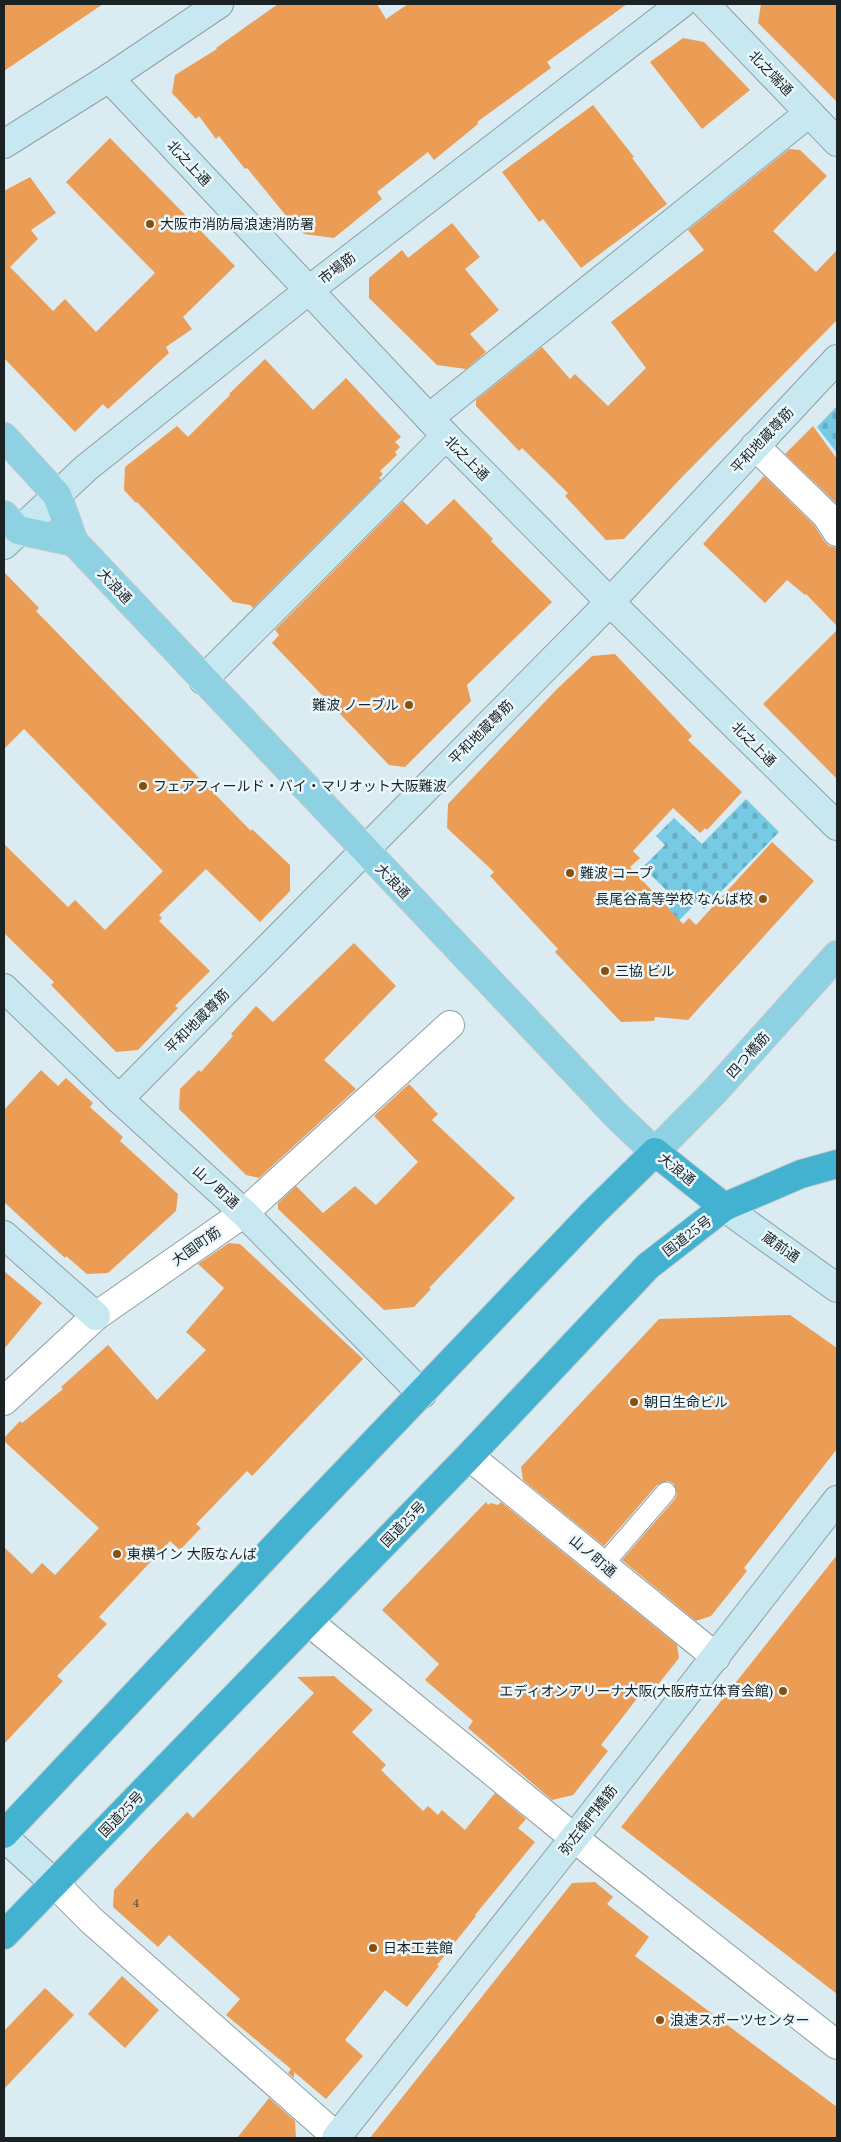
<svg xmlns="http://www.w3.org/2000/svg" width="841" height="2142" viewBox="0 0 841 2142" font-family="Lora,'Noto Sans JP',serif">
	<style>
		.cemetery { fill: url(#cemetery-stones) }
		.building { fill: #eb9d56 }
		.lines { fill: none; stroke-linecap: round; stroke-linejoin: round }
		.lane-casing { stroke: #8e9fa4; stroke-width: 21 }
		.street-casing { stroke: #8e9fa4; stroke-width: 30 }
		.secondary-casing { stroke: #8e9fa4; stroke-width: 30 }
		.primary-casing { stroke: #c8caca; stroke-width: 30 }
		.highway-casing { stroke: #c8caca; stroke-width: 30 }
		.lane { stroke: #fff; stroke-width: 19 }
		.street { stroke: #fff; stroke-width: 28 }
		.secondary { stroke: #c7e8f1; stroke-width: 28 }
		.primary { stroke: #8ed1e3; stroke-width: 28 }
		.highway { stroke: #43b2d1; stroke-width: 28 }
		.poi-dot { fill: #8a4f0b; stroke: #eaf8fd; stroke-width: 2 }
		.labels { text-anchor: middle; stroke-width: 5; stroke-linejoin: round; paint-order: stroke }
		.number-label { font-size: 11px; fill: #4f4130 }
		.street-label { font-size: 14px; fill: #1b2224; stroke: #eaf8fd }
		.poi-label { font-size: 14px; fill: #1b2224; stroke: #eaf8fd; text-anchor: start }
	</style>
	<defs>
		<pattern id="cemetery-stones" width="16" height="16" patternUnits="userSpaceOnUse" patternTransform="scale(1.25)"><rect width="16" height="16" fill="#76cae4"/><path d="M2 7V4a2 2 0 0 1 4 0v3zM10 15v-3a2 2 0 0 1 4 0v3z" fill="#66adc3"/></pattern>
	</defs>
	<rect width="100%" height="100%" fill="#daecf2"/>
	<g class="cemetery">
		<polygon points="837,406 837,453 817,427"/>
		<polygon points="746,799 779,832 704,909 697,902 673,927 659,913 674,898 643,867 665,845 656,836 674,818 702,844"/>
	</g>
	<g class="building">
		<polygon points="4,4 103,4 4,71"/>
		<polygon points="278,4 377,4 386,19 408,4 627,4 547,62 551,68 477,122 478,124 434,160 428,152 377,192 382,199 334,238 304,234 293,221 292,223 247,168 245,169 219,136 216,139 199,116 196,119 172,93 175,75 217,49 216,48"/>
		<polygon points="761,4 837,4 837,102 758,23"/>
		<polygon points="683,38 704,42 750,90 702,129 650,62"/>
		<polygon points="593,105 634,157 632,158 667,204 581,268 543,219 539,222 502,172"/>
		<polygon points="110,138 235,266 183,317 192,329 166,347 169,353 108,409 103,404 75,432 4,358 4,191 30,177 56,213 31,230 38,239 10,267 53,311 65,299 96,332 155,273 66,182"/>
		<polygon points="789,149 800,150 827,176 773,231 816,272 837,250 837,320 682,477 624,539 606,540 565,496 568,493 522,448 519,451 476,406 476,400 542,347 570,379 575,374 608,406 646,368 611,322 704,250 688,230"/>
		<polygon points="452,223 480,257 465,269 499,310 470,334 486,352 466,369 437,365 369,298 369,278 402,250 408,258"/>
		<polygon points="265,359 313,410 346,378 401,437 395,442 400,447 395,452 397,455 380,471 383,474 379,478 381,480 253,608 250,605 233,602 137,502 136,503 124,490 125,467 177,426 188,437 230,395 229,394"/>
		<polygon points="813,426 837,459 837,504 785,454"/>
		<polygon points="764,476 814,525 824,541 829,546 837,548 837,626 806,594 805,595 787,580 765,603 703,544"/>
		<polygon points="454,499 493,539 491,541 552,602 467,685 471,701 405,767 389,765 272,643 279,635 275,630 403,501 427,525"/>
		<polygon points="4,572 39,608 36,611 104,681 251,831 252,829 290,865 290,891 260,922 206,869 159,915 162,918 159,921 210,971 175,1006 178,1008 138,1050 116,1052 51,985 54,982 4,933 4,844 68,907 75,900 105,930 163,871 24,729 4,749"/>
		<polygon points="837,630 837,779 763,704"/>
		<polygon points="615,654 692,736 688,740 742,792 707,830 705,828 700,833 673,808 633,851 640,858 630,867 683,924 689,918 696,925 772,842 814,881 688,1020 655,1017 654,1021 621,1022 555,952 558,949 490,876 494,872 447,828 448,804 556,690 592,656"/>
		<polygon points="354,943 396,986 324,1060 356,1089 259,1178 246,1175 179,1109 180,1089 199,1070 201,1072 233,1036 231,1034 256,1006 273,1022"/>
		<polygon points="41,1070 58,1086 66,1078 93,1103 90,1107 123,1137 120,1141 178,1194 176,1211 108,1273 87,1274 66,1256 65,1258 4,1202 4,1110"/>
		<polygon points="409,1084 438,1114 432,1120 515,1198 429,1288 431,1289 414,1307 384,1310 278,1209 278,1203 296,1186 323,1213 355,1186 376,1205 418,1162 374,1116"/>
		<polygon points="229,1243 240,1244 363,1359 252,1476 247,1471 196,1524 201,1528 180,1550 170,1541 99,1617 107,1624 57,1676 63,1681 4,1744 4,1547 32,1574 42,1563 55,1575 99,1528 4,1441 4,1438 20,1421 22,1423 63,1389 61,1387 108,1345 157,1400 206,1350 186,1332 224,1288 198,1264"/>
		<polygon points="4,1271 42,1303 4,1349"/>
		<polygon points="790,1315 837,1348 837,1449 744,1568 747,1571 711,1616 696,1621 622,1560 675,1499 677,1494 674,1484 668,1481 657,1485 604,1546 523,1480 521,1467 659,1319"/>
		<polygon points="486,1502 488,1505 491,1503 498,1505 501,1502 677,1645 679,1658 645,1701 639,1696 601,1745 608,1751 573,1795 552,1800 468,1728 473,1721 425,1680 439,1664 382,1610"/>
		<polygon points="837,1555 837,1994 621,1827"/>
		<polygon points="334,1676 373,1710 352,1732 386,1765 381,1770 423,1811 428,1806 438,1815 442,1810 465,1830 495,1793 526,1819 518,1828 535,1842 475,1915 476,1916 437,1965 439,1966 407,2007 385,1990 345,2040 363,2056 326,2099 294,2072 294,2078 288,2073 291,2069 226,2015 240,1999 169,1935 158,1947 113,1907 114,1890 153,1847 187,1812 193,1818 314,1693 297,1677"/>
		<polygon points="595,1882 613,1897 607,1904 649,1937 635,1956 837,2107 837,2138 370,2138 572,1883"/>
		<polygon points="122,1976 159,2010 125,2048 88,2014"/>
		<polygon points="45,1988 74,2015 4,2089 4,2031"/>
		<polygon points="269,2098 295,2121 296,2138 237,2138"/>
	</g>
	<g class="lines">
		<g class="lane-casing">
			<polyline id="lane" points="603,1565 666,1492"/>
		</g>
		<g class="street-casing">
			<g id="street">
				<polyline points="755,446 826,515 837,532"/>
				<polyline points="4,1401 96,1316 244,1213 450,1025"/>
				<polyline points="469,1456 716,1657"/>
				<polyline points="309,1622 574,1838 837,2045"/>
				<polyline points="54,1883 92,1921 338,2138"/>
			</g>
		</g>
		<g class="secondary-casing">
			<g id="secondary">
				<polyline points="705,4 837,142"/>
				<polyline points="109,78 446,436 610,602 837,826"/>
				<polyline points="4,144 109,78 219,4"/>
				<polyline points="429,418 809,113"/>
				<polyline points="4,545 86,468 309,290 681,4"/>
				<polyline points="203,680 446,436"/>
				<polyline points="4,988 119,1099 244,1213 422,1394"/>
				<polyline points="119,1099 610,602 837,359"/>
				<polyline points="724,1207 837,1288"/>
				<polyline points="4,1235 96,1316"/>
				<polyline points="4,1837 54,1883"/>
				<polyline points="336,2138 574,1838 837,1500"/>
			</g>
		</g>
		<g class="primary-casing">
			<g id="primary">
				<polyline points="4,437 57,495 74,542 615,1114 655,1152 715,1091 837,955"/>
				<polyline points="4,515 18,530 74,542"/>
			</g>
		</g>
		<g class="highway-casing">
			<g id="highway">
				<polyline points="4,1834 301,1519 593,1213 655,1152 724,1207"/>
				<polyline points="4,1935 469,1456 648,1266 724,1207 801,1174 837,1164"/>
			</g>
		</g>
		<use href="#lane" class="lane"/>
		<use href="#street" class="street"/>
		<use href="#secondary" class="secondary"/>
		<use href="#primary" class="primary"/>
		<use href="#highway" class="highway"/>
	</g>
	<g class="poi-dot">
		<circle cx="150" cy="224" r="5"/>
		<circle cx="409" cy="705" r="5"/>
		<circle cx="143" cy="786" r="5"/>
		<circle cx="570" cy="873" r="5"/>
		<circle cx="763" cy="899" r="5"/>
		<circle cx="605" cy="971" r="5"/>
		<circle cx="634" cy="1402" r="5"/>
		<circle cx="117" cy="1554" r="5"/>
		<circle cx="783" cy="1691" r="5"/>
		<circle cx="373" cy="1948" r="5"/>
		<circle cx="660" cy="2020" r="5"/>
	</g>
	<g class="labels">
		<g class="number-label">
			<text x="136" y="1907">4</text>
		</g>
		<g class="street-label">
			<text transform="translate(771 73) rotate(46)" y="5">北之端通</text>
			<text transform="translate(189 163) rotate(47)" y="5">北之上通</text>
			<text transform="translate(337 268) rotate(-38)" y="5">市場筋</text>
			<text transform="translate(762 440) rotate(-47)" y="5">平和地蔵尊筋</text>
			<text transform="translate(467 458) rotate(45)" y="5">北之上通</text>
			<text transform="translate(115 586) rotate(47)" y="5">大浪通</text>
			<text transform="translate(481 732) rotate(-45)" y="5">平和地蔵尊筋</text>
			<text transform="translate(754 744) rotate(45)" y="5">北之上通</text>
			<text transform="translate(393 881) rotate(46)" y="5">大浪通</text>
			<text transform="translate(197 1021) rotate(-45)" y="5">平和地蔵尊筋</text>
			<text transform="translate(748 1055) rotate(-48)" y="5">四つ橋筋</text>
			<text transform="translate(677 1169) rotate(39)" y="5">大浪通</text>
			<text transform="translate(216 1187) rotate(42)" y="5">山ノ町通</text>
			<text transform="translate(687 1236) rotate(-37)" y="5">国道25号</text>
			<text transform="translate(196 1246) rotate(-35)" y="5">大国町筋</text>
			<text transform="translate(781 1247) rotate(35)" y="5">蔵前通</text>
			<text transform="translate(403 1524) rotate(-46)" y="5">国道25号</text>
			<text transform="translate(593 1556) rotate(40)" y="5">山ノ町通</text>
			<text transform="translate(121 1814) rotate(-46)" y="5">国道25号</text>
			<text transform="translate(588 1820) rotate(-52)" y="5">弥左衛門橋筋</text>
		</g>
		<g class="poi-label">
			<text x="160" y="229">大阪市消防局浪速消防署</text>
			<text x="399" y="710" text-anchor="end">難波 ノーブル</text>
			<text x="153" y="791">フェアフィールド・バイ・マリオット大阪難波</text>
			<text x="580" y="878">難波 コープ</text>
			<text x="753" y="904" text-anchor="end">長尾谷高等学校 なんば校</text>
			<text x="615" y="976">三協 ビル</text>
			<text x="644" y="1407">朝日生命ビル</text>
			<text x="127" y="1559">東横イン 大阪なんば</text>
			<text x="773" y="1696" text-anchor="end">エディオンアリーナ大阪(大阪府立体育会館)</text>
			<text x="383" y="1953">日本工芸館</text>
			<text x="670" y="2025">浪速スポーツセンター</text>
		</g>
	</g>
	<rect width="841" height="2142" fill="none" stroke="#1b2224" stroke-width="10"/>
</svg>
